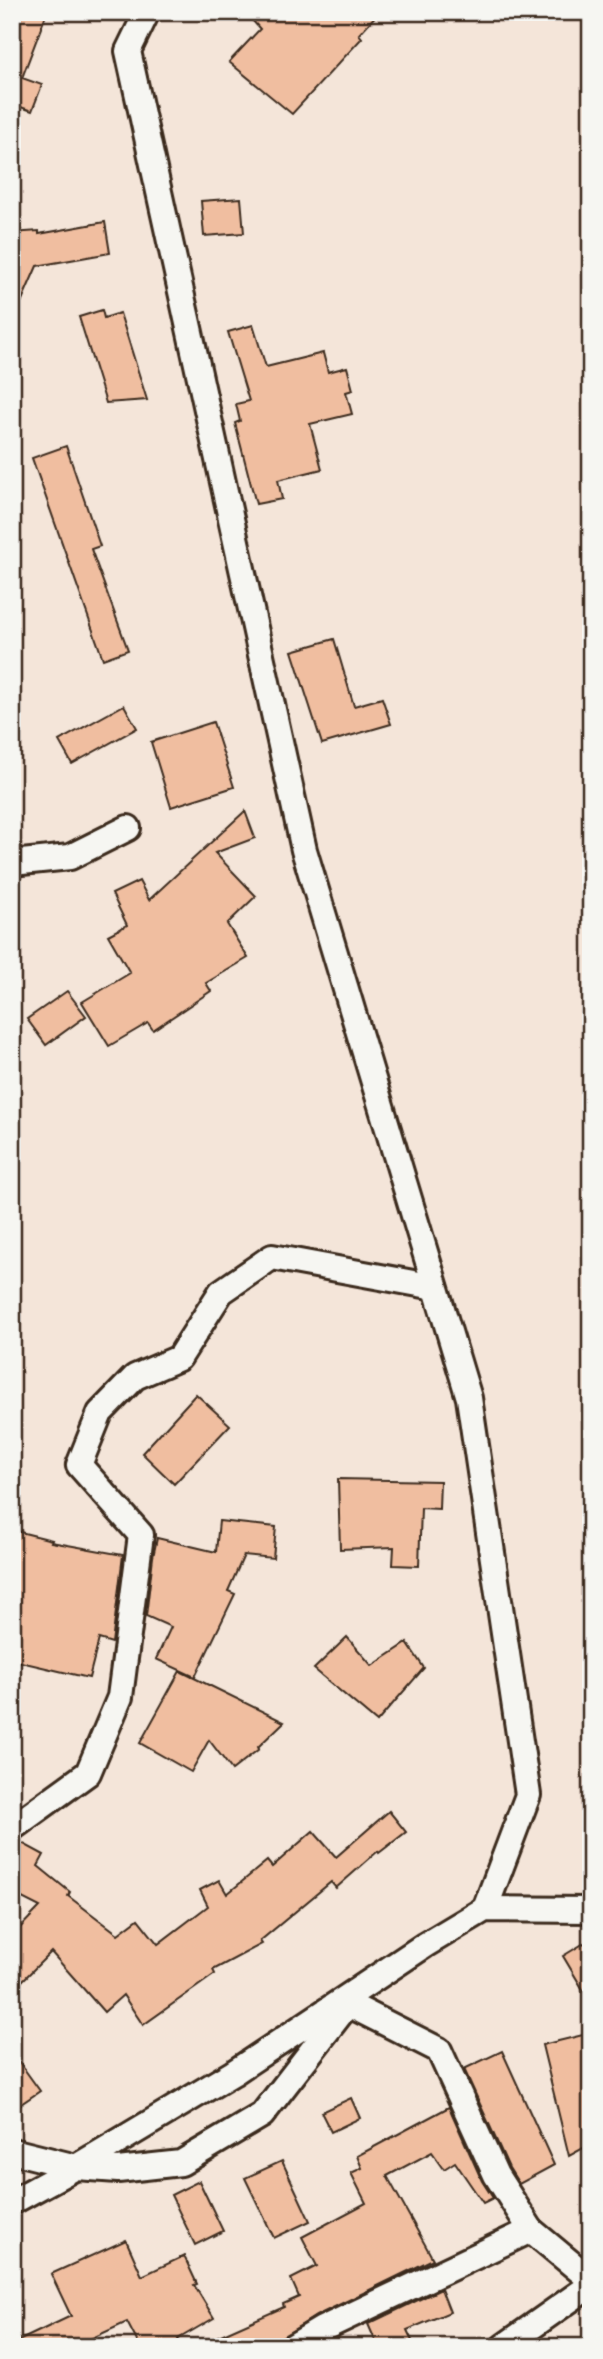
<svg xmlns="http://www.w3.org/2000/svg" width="603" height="2359" viewBox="0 0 603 2359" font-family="'Indie Flower',sans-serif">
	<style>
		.building { fill: #f0bea0; stroke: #3b2a1e; stroke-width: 2 }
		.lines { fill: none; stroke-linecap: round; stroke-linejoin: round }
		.minor-casing { stroke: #3b2a1e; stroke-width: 30 }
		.minor { stroke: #f6f6f2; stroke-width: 24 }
	</style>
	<rect width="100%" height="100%" fill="#f4e5d9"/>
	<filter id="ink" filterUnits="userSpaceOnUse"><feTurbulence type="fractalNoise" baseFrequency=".0143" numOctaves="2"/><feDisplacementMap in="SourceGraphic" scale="14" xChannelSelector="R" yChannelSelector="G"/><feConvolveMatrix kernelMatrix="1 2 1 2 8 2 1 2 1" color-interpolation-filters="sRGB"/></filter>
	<g filter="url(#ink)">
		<g class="building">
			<polygon points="12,12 47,12 22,78 42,85 32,111 12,104"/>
			<polygon points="245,12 379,12 359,34 362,38 292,114 229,62 260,29"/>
			<polygon points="241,198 244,233 204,236 201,201"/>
			<polygon points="105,222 110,253 37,266 12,323 12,233 39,231 39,234"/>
			<polygon points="102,310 104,318 120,313 147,400 106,403 79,317"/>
			<polygon points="253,325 266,367 323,353 328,372 347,367 353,390 346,392 352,414 310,424 322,469 278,480 282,499 256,504 235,423 240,421 236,404 249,401 228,332"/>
			<polygon points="66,446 100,546 91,549 128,650 103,659 32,458"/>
			<polygon points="334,639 354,706 382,698 391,724 322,744 292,651"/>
			<polygon points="124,705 137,728 72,764 59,741"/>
			<polygon points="213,722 234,787 171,807 151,742"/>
			<polygon points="245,811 255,838 215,853 256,896 227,924 248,958 206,983 211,991 153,1030 148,1023 109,1046 82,1002 130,973 108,935 127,925 112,894 139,881 149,900"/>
			<polygon points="67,991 86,1016 46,1045 27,1019"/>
			<polygon points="196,1394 230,1425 174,1484 142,1453"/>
			<polygon points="338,1479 440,1481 439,1509 421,1508 419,1566 393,1565 394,1547 340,1549"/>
			<polygon points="219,1521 276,1527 273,1558 244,1555 228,1591 235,1594 195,1677 156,1659 171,1627 146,1616 153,1557 157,1538 216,1552"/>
			<polygon points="12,1530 52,1540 51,1542 123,1555 112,1643 99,1639 89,1678 12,1660"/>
			<polygon points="347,1637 372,1666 407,1643 424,1668 377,1722 314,1669"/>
			<polygon points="180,1671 284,1722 258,1747 259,1749 232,1770 209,1740 191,1772 140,1743"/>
			<polygon points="389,1811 406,1832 379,1853 378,1851 336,1888 331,1882 260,1941 262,1944 213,1970 215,1974 143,2025 123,1995 104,2012 51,1952 12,1991 12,1936 40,1907 12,1893 12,1862 22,1843 44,1855 38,1866 70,1892 68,1896 118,1934 138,1919 158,1944 208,1906 200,1890 219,1880 227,1894 267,1861 272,1867 313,1831 336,1857"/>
			<polygon points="591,1939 591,2003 563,1956"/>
			<polygon points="591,2033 591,2144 569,2156 542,2045"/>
			<polygon points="502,2051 554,2165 519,2184 509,2168 464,2069"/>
			<polygon points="12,2052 40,2091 12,2110"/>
			<polygon points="351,2098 360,2118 331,2132 321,2112"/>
			<polygon points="449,2107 482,2181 493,2198 483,2203 455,2162 444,2169 432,2152 387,2176 433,2259 316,2316 281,2338 261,2347 194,2347 284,2307 283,2304 299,2297 291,2279 317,2266 302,2237 366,2203 351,2173 362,2168 357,2156"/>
			<polygon points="282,2161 310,2221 274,2238 245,2178"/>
			<polygon points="199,2181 223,2231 195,2245 171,2195"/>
			<polygon points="126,2240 142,2276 184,2256 197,2284 194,2285 214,2318 178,2339 183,2347 140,2347 127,2322 73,2347 12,2347 12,2344 71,2316 51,2274"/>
			<polygon points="441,2289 450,2312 407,2330 415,2347 378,2347 368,2324"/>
		</g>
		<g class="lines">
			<g class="minor-casing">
				<g id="minor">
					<polyline points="147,12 128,51 304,850 469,1398 528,1795 485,1909"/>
					<polyline points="12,863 70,857 128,828"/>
					<polyline points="12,1828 88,1773 120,1697 141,1535 79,1465 100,1413 135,1377 179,1358 221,1292 272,1257 435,1287"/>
					<polyline points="12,2151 76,2167 118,2170 181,2163 262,2115 348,2004 439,2050 496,2175 531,2230"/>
					<polyline points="12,2202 76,2167 233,2073 425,1945 485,1909 591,1910"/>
					<polyline points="292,2347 322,2329 531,2230 591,2280"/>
					<polyline points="503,2347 591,2285"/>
				</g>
			</g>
			<use href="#minor" class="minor"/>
		</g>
	</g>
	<rect width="603" height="2359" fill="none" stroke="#f6f6f2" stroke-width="42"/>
	<rect x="21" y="21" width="561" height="2317" fill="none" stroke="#3b2a1e" stroke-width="2.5" filter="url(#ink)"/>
</svg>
